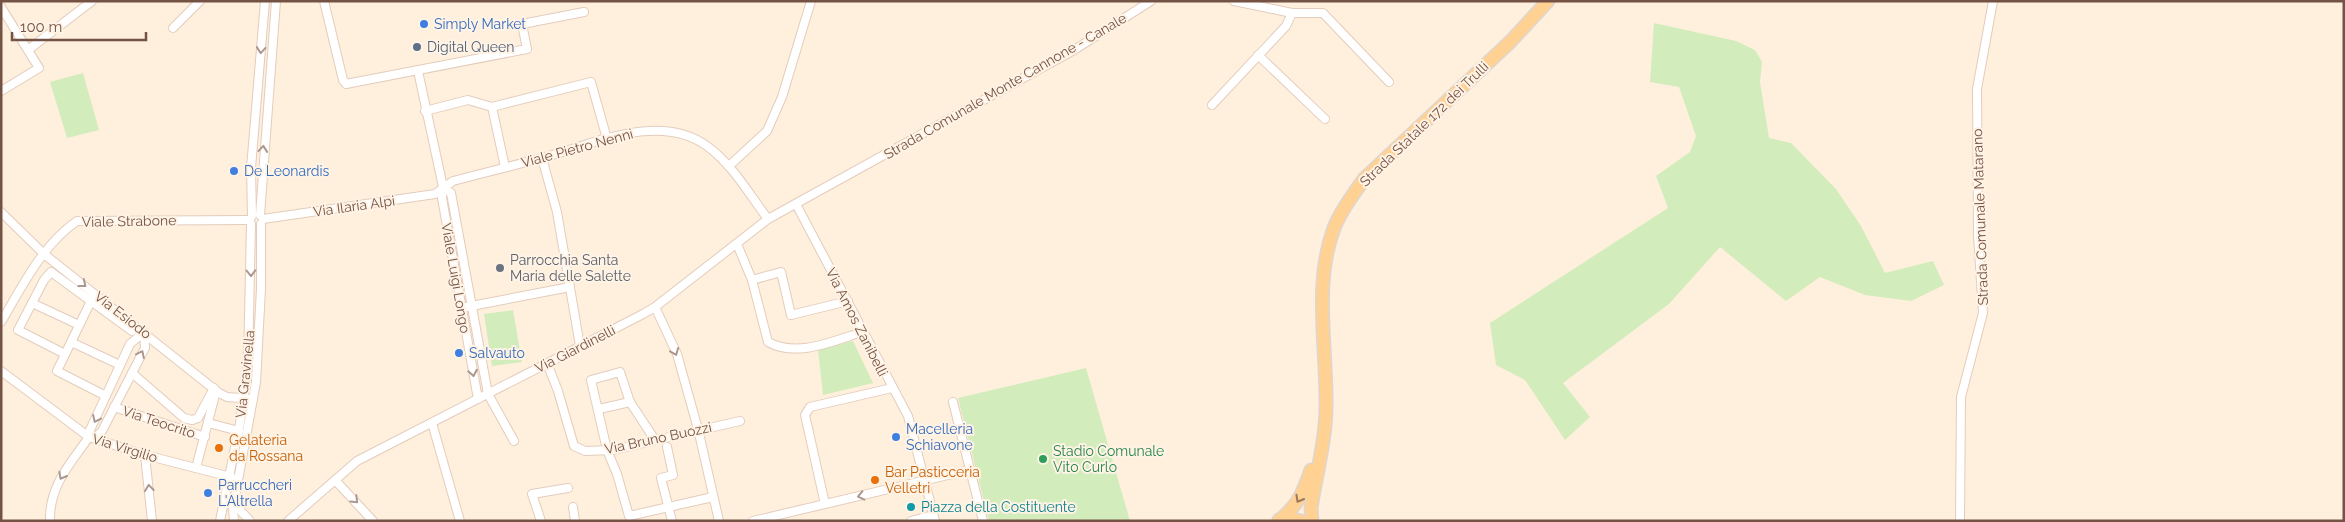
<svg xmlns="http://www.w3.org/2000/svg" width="2345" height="522" viewBox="0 0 2345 522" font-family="Raleway,sans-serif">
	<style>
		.green { fill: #d2ecbb }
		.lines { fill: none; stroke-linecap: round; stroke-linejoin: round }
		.minor-casing { stroke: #e4ccbc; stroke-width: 10 }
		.primary-casing { stroke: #ded6d2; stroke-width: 15 }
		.minor { stroke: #fff; stroke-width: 8 }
		.primary { stroke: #ffd193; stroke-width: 12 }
		.oneway { stroke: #ac988f }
		.oneway2 { stroke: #9e795c }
		.shop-dot { fill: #3f7fe0; stroke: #fff3e5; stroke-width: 2 }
		.service-dot { fill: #5c6f8a; stroke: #fff3e5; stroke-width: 2 }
		.worship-dot { fill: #6b7280; stroke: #fff3e5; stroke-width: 2 }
		.food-dot { fill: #e8710a; stroke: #fff3e5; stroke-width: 2 }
		.leisure-dot { fill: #2e9e5b; stroke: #fff3e5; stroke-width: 2 }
		.culture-dot { fill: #0f9aa8; stroke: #fff3e5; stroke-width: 2 }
		.labels { text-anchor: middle; stroke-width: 4; stroke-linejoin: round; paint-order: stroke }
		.shop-label { font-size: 14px; fill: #366cbe; stroke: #fff3e5; text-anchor: start }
		.service-label { font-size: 14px; fill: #4e5e75; stroke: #fff3e5; text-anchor: start }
		.street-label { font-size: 14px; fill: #755344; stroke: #fff3e5 }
		.worship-label { font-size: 14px; fill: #5b616d; stroke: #fff3e5; text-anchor: start }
		.food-label { font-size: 14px; fill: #c56008; stroke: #fff3e5; text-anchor: start }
		.leisure-label { font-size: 14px; fill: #27864d; stroke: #fff3e5; text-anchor: start }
		.culture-label { font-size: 14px; fill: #0d838f; stroke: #fff3e5; text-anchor: start }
	</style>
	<rect width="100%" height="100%" fill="#fef0dd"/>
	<g class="green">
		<polygon points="1654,23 1736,41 1755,50 1762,62 1760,82 1769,138 1791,143 1836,189 1861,226 1885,273 1933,261 1944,285 1911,301 1865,295 1820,277 1786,301 1720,247 1669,304 1563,383 1590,417 1565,440 1525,380 1496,365 1490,323 1668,208 1656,176 1690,152 1696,136 1679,87 1650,82"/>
		<polygon points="83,73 99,130 67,138 50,82"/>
		<polygon points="513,310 522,362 492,366 484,314"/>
		<polygon points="853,341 873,383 823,395 818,349"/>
		<polygon points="1086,368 1130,521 989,521 958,398"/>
	</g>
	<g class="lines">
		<g class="minor-casing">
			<g id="minor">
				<polyline points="324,1 343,80 346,84 527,49 522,24 584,12"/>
				<polyline points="1234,1 1292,13 1323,13 1389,82"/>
				<polyline points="1,7 39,68 1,91"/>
				<polyline points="173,28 200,1"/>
				<polyline points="28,50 92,1"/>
				<polyline points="1258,55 1325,119"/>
				<polyline points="418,71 443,187 442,198 478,399"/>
				<polyline points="1212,105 1286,26 1292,13"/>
				<polyline points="492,107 505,167"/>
				<polyline points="425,111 468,100 492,107 591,82 607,139"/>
				<polyline points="542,158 557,212 580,346"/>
				<polyline points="729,166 767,131 782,97 811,1"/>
				<polyline points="443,187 451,193 488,394 514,441"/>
				<polyline points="796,204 908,416 935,521"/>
				<polyline points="1,212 44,254 219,393 227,397 253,399"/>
				<polyline points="260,215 276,1"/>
				<polyline points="252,216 251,168 265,1"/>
				<path d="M 263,219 L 435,194 L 453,181 C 483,173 512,166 542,158 C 592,145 659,111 707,146 C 733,165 749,194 768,219"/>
				<path d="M 737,244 L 752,280 L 768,342 C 797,358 833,341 862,332"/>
				<polyline points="752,280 781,272 791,315 848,301"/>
				<polyline points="91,301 57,371 106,396"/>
				<polyline points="32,303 79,325"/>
				<polyline points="655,307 677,354 698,429 719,521"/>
				<polyline points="461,308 570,287"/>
				<path d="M 1,322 C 22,287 42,245 77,221 L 250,220"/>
				<polyline points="71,342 120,365"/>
				<polyline points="65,354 18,330 44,280 51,272 132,331"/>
				<polyline points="547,363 558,391 574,446 585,451 613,450 740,421"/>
				<polyline points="1,371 89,437 145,455 231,477"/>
				<polyline points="132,373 184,418 192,420"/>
				<polyline points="953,402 983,521"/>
				<polyline points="114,407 205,437"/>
				<polyline points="599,409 630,402"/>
				<polyline points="192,420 198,418 214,388"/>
				<polyline points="208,423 239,431"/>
				<polyline points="432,423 460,521"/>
				<polyline points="655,440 630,402 620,372 591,380 607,450 617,474 629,516 713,497"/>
				<polyline points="667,447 673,475 661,478 672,521"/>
				<polyline points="145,455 152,521"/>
				<polyline points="196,468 216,391"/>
				<polyline points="335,480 373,521"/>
				<polyline points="237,497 240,510 250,521"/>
				<polyline points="825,504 805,415 810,407 892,388"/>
				<polyline points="573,507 575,521"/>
				<path d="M 50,521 C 49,486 70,464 89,437 L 90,430 L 130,344 L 144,332 L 145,348 L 102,431 L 97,436 L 89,437"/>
				<polyline points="220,521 240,423 248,363 251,224"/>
				<polyline points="234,521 233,508 256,382 261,289 261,224"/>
				<polyline points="288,521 357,461 643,314 655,307 768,219 1074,50 1151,1"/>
				<polyline points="541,521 532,494 568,488"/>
				<polyline points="753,521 969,470"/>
				<polyline points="911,521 933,515"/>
				<polyline points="1960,521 1961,397 1983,313 1978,235 1977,89 1993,1"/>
			</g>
		</g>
		<g class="primary-casing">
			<g id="primary">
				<path d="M 1281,519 C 1299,503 1303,493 1311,470"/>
				<polyline points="1279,520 1289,518 1301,521"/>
				<path d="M 1312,521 L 1311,508 C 1316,475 1326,440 1326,406 C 1327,347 1313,284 1334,228 C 1341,210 1353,195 1364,179 L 1510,42 L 1548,1"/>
			</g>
		</g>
		<use href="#minor" class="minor"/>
		<use href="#primary" class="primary"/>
	</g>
	<defs><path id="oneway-chevron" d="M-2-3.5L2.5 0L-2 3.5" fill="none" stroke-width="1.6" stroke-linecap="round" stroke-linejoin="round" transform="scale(1.25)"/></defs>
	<g class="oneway">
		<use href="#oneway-chevron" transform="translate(261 50) rotate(95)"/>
		<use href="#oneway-chevron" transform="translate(263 149) rotate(-85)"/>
		<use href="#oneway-chevron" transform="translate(251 273) rotate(89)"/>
		<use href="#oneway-chevron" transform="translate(83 284) rotate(38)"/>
		<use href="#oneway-chevron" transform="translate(675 352) rotate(68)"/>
		<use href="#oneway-chevron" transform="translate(141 354) rotate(-64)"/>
		<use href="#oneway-chevron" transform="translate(473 373) rotate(80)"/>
		<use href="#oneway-chevron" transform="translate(96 419) rotate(115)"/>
		<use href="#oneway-chevron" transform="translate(62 476) rotate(120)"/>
		<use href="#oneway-chevron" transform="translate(149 488) rotate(-97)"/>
		<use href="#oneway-chevron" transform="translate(861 496) rotate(167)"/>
		<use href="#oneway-chevron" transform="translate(355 500) rotate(44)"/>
	</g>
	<use class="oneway2" href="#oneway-chevron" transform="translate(1299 499) rotate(120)"/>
	<g class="shop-dot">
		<circle cx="424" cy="24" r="5"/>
		<circle cx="234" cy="171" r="5"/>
		<circle cx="459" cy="353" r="5"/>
		<circle cx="896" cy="437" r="5"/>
		<circle cx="208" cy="493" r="5"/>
	</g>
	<circle class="service-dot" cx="417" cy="47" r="5"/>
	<circle class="worship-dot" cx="500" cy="268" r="5"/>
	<g class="food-dot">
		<circle cx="219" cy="448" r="5"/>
		<circle cx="875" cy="480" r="5"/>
	</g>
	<circle class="leisure-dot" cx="1043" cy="459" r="5"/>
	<circle class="culture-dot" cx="911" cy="507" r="5"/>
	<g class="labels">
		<g class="shop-label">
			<text x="434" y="29">Simply Market</text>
			<text x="244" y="176">De Leonardis</text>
			<text x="469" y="358">Salvauto</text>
			<text x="906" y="434">Macelleria<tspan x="906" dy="16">Schiavone</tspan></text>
			<text x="218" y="490">Parruccheri<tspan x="218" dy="16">L'Altrella</tspan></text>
		</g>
		<g class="service-label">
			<text x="427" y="52">Digital Queen</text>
		</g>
		<g class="street-label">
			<text transform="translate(1005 86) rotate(-30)" y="5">Strada Comunale Monte Cannone - Canale</text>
			<text transform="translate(1424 124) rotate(-44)" y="5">Strada Statale 172 dei Trulli</text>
			<text transform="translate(577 148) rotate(-15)" y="5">Viale Pietro Nenni</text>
			<text transform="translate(354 206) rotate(-8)" y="5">Via Ilaria Alpi</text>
			<text transform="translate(1980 217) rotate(-92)" y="5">Strada Comunale Matarano</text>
			<text transform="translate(129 221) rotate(-1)" y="5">Viale Strabone</text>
			<text transform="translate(456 278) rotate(80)" y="5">Viale Luigi Longo</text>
			<text transform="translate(123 315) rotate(38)" y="5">Via Esiodo</text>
			<text transform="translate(857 322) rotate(63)" y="5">Via Amos Zanibelli</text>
			<text transform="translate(575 349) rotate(-27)" y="5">Via Giardinelli</text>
			<text transform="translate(245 374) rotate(-84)" y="5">Via Gravinella</text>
			<text transform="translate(159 422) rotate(18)" y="5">Via Teocrito</text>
			<text transform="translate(658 438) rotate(-12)" y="5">Via Bruno Buozzi</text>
			<text transform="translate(125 448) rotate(17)" y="5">Via Virgilio</text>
		</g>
		<g class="worship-label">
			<text x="510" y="265">Parrocchia Santa<tspan x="510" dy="16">Maria delle Salette</tspan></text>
		</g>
		<g class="food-label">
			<text x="229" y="445">Gelateria<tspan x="229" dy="16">da Rossana</tspan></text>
			<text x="885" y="477">Bar Pasticceria<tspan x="885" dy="16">Velletri</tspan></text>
		</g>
		<g class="leisure-label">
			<text x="1053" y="456">Stadio Comunale<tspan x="1053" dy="16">Vito Curlo</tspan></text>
		</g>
		<g class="culture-label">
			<text x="921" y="512">Piazza della Costituente</text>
		</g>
	</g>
	<rect width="2345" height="522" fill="none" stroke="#755344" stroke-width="5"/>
	<path d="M12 32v8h134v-8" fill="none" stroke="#755344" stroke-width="2.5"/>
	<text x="20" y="32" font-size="15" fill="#755344" stroke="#fff3e5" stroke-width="4" paint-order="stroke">100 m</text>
</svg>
